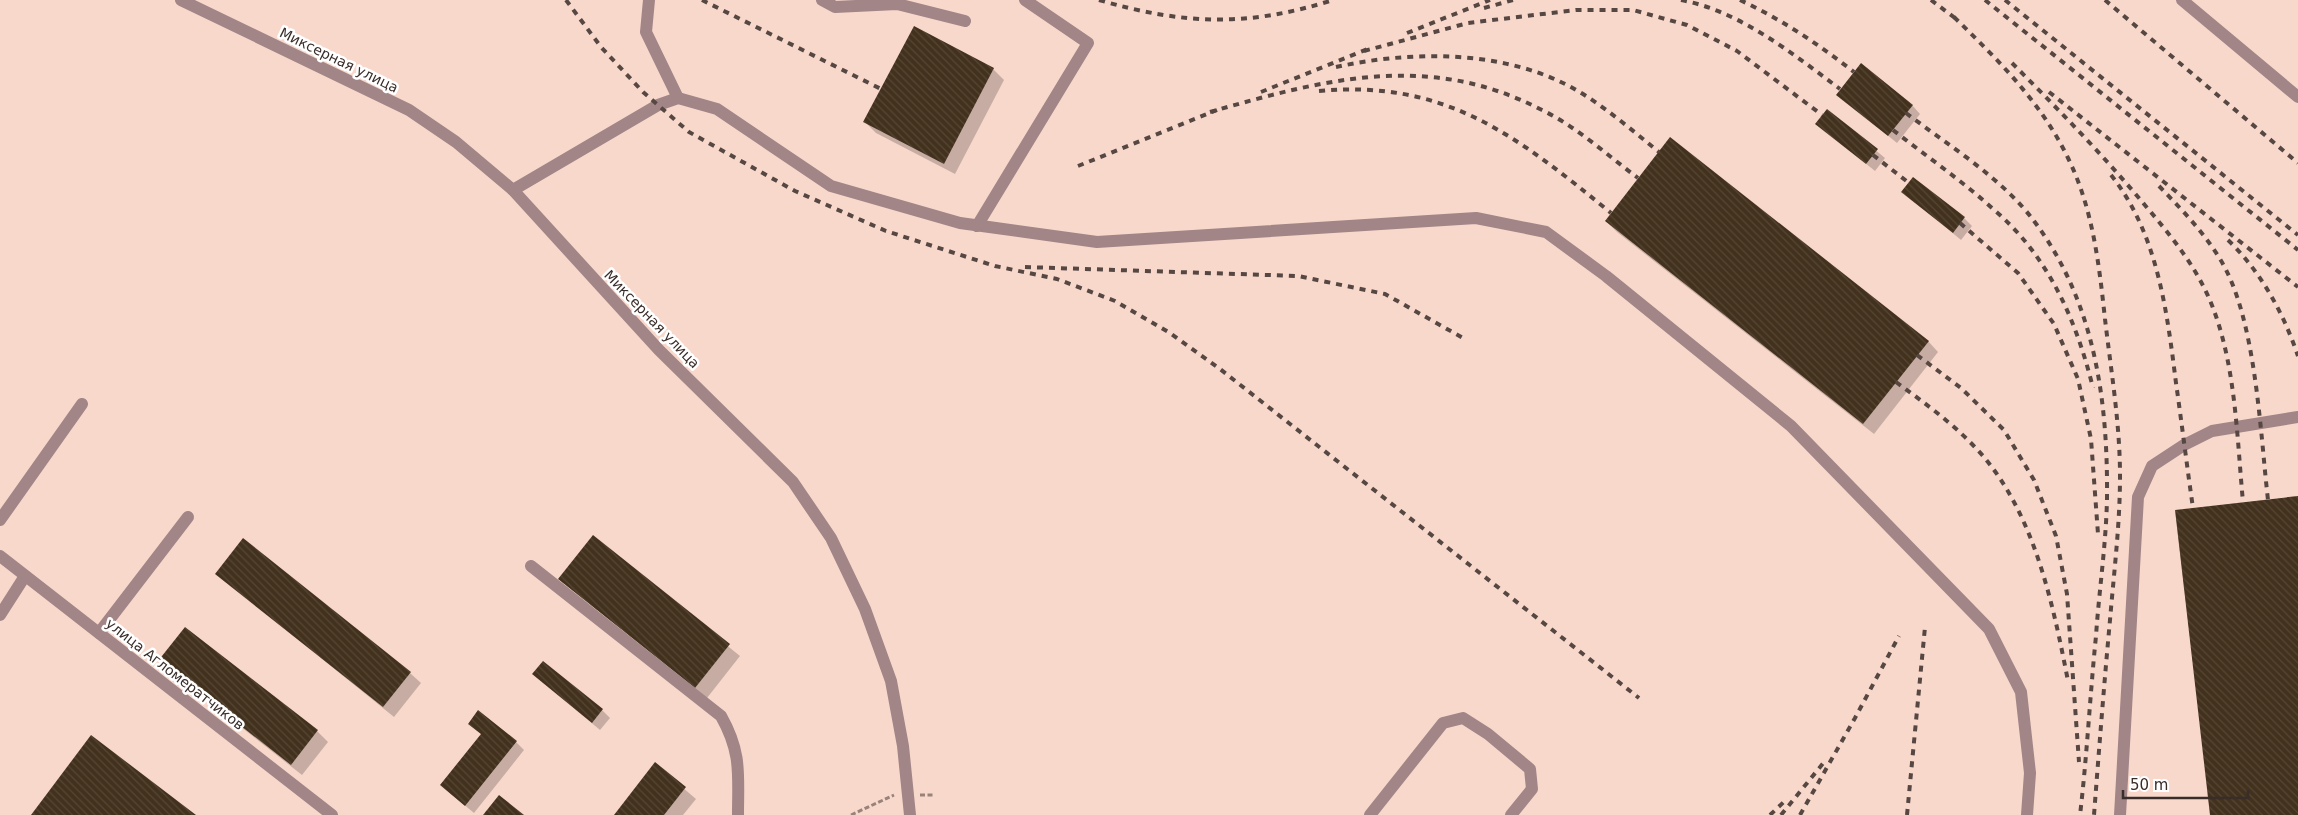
<svg xmlns="http://www.w3.org/2000/svg" width="2298" height="815" viewBox="0 0 2298 815" font-family="'DejaVu Sans',sans-serif">
	<style>
		.shadow { fill: #0003 }
		.building { fill: url(#building-back-hatch) }
		.lines { fill: none; stroke-linecap: round; stroke-linejoin: round }
		.path { stroke: #98827a; stroke-width: 3; stroke-dasharray: 5 2.5; stroke-linecap: butt }
		.minor { stroke: #a28587; stroke-width: 12 }
		.rail { stroke: #564742; stroke-width: 4; stroke-dasharray: 6 6; stroke-linecap: butt }
		.labels { text-anchor: middle; stroke-width: 5; stroke-linejoin: round; paint-order: stroke }
		.street-label { font-size: 14px; fill: #392d29; stroke: #fff }
	</style>
	<defs>
		<pattern id="building-back-hatch" width="6" height="6" patternUnits="userSpaceOnUse" patternTransform="scale(1.25)"><rect width="6" height="6" fill="#42311d"/><path d="M-1 5l2 2M0 0l6 6M5-1l2 2" fill="none" stroke="#564635"/></pattern>
	</defs>
	<rect width="100%" height="100%" fill="#f9d8cc"/>
	<g class="shadow">
		<polygon points="993,69 1004,80 955,174 876,133 865,122"/>
		<polygon points="1838,95 1912,105 1920,114 1897,143"/>
		<polygon points="1827,110 1885,158 1875,171 1817,124"/>
		<polygon points="1903,192 1964,218 1972,226 1961,240"/>
		<polygon points="1606,221 1928,341 1938,352 1874,434 1617,232"/>
		<polygon points="593,537 740,656 707,698 560,579"/>
		<polygon points="217,574 410,673 421,683 394,717"/>
		<polygon points="185,629 317,731 328,742 302,775 171,672 160,661"/>
		<polygon points="533,674 602,710 610,718 600,730"/>
		<polygon points="469,724 516,742 524,750 474,813 450,793 482,735"/>
		<polygon points="655,764 696,799 683,815 615,815"/>
	</g>
	<g class="building">
		<polygon points="914,26 994,68 944,164 863,122"/>
		<polygon points="1861,63 1913,105 1888,136 1836,95"/>
		<polygon points="1827,109 1878,149 1866,164 1815,124"/>
		<polygon points="1670,137 1929,341 1863,424 1605,221"/>
		<polygon points="1913,177 1965,217 1953,233 1901,192"/>
		<polygon points="2298,496 2298,815 2210,815 2175,510"/>
		<polygon points="593,535 730,644 695,688 558,579"/>
		<polygon points="243,538 411,672 383,707 215,574"/>
		<polygon points="185,627 318,730 291,765 158,661"/>
		<polygon points="543,661 603,709 592,723 532,674"/>
		<polygon points="478,710 517,741 465,806 440,785 481,734 468,724"/>
		<polygon points="91,735 196,815 31,815"/>
		<polygon points="655,762 686,787 664,815 614,815"/>
		<polygon points="499,795 524,815 483,815"/>
	</g>
	<g class="lines">
		<g class="path">
			<polyline points="920,795 935,795"/>
			<polyline points="851,815 894,795"/>
		</g>
		<g class="minor">
			<polyline points="181,0 409,110 456,142 513,190 659,350 793,482 831,538 865,609 891,681 903,746 910,815"/>
			<polyline points="649,0 646,32 678,98"/>
			<polyline points="822,0 835,7 897,4 965,21"/>
			<polyline points="2182,0 2298,97"/>
			<polyline points="513,190 658,105 678,98 717,109 831,186 960,223 1097,242 1476,218 1546,232 1606,276 1791,426 1989,629 2021,692 2030,773 2027,815"/>
			<polyline points="977,226 1088,43 1025,0"/>
			<polyline points="0,520 82,404"/>
			<polyline points="0,556 332,815"/>
			<path d="M 531,566 L 721,716 C 742,753 738,775 738,815"/>
			<polyline points="0,615 25,576"/>
			<polyline points="99,633 188,517"/>
			<polyline points="1370,815 1443,723 1463,718 1488,734 1530,769 1532,789 1511,815"/>
			<polyline points="2120,815 2138,497 2152,466 2184,445 2212,431 2298,417"/>
		</g>
		<g class="rail">
			<polyline points="566,0 601,47 643,92 689,132 795,191 886,231 995,266 1057,279 1115,301 1170,333 1220,369 1639,698"/>
			<polyline points="702,0 881,89"/>
			<path d="M 1099,0 C 1185,25 1248,27 1333,0"/>
			<path d="M 1681,0 C 1740,11 1793,54 1840,89"/>
			<path d="M 1740,0 C 1781,19 1818,44 1854,72"/>
			<polyline points="1931,0 1959,21"/>
			<polyline points="1985,0 2298,250"/>
			<polyline points="2005,0 2298,235"/>
			<polyline points="2105,0 2298,163"/>
			<polyline points="1484,8 1513,0"/>
			<path d="M 1954,17 C 1998,60 2041,102 2068,158 C 2093,209 2099,264 2105,319 C 2111,371 2120,423 2120,476 C 2120,524 2114,572 2110,620 C 2104,685 2099,750 2094,815"/>
			<polyline points="1407,33 1490,0"/>
			<polyline points="1364,51 1468,23 1576,10 1633,10 1687,25 1737,51 1822,115"/>
			<path d="M 2012,63 C 2058,109 2103,155 2144,204 C 2171,236 2198,268 2213,308 C 2236,368 2237,439 2243,502"/>
			<path d="M 1336,67 C 1409,51 1495,50 1563,83 C 1598,100 1629,128 1659,152"/>
			<path d="M 1319,91 C 1446,79 1518,137 1611,213"/>
			<polyline points="1261,92 1370,48"/>
			<polyline points="2049,92 2298,287"/>
			<path d="M 1210,112 C 1326,79 1428,51 1542,110 C 1577,127 1607,155 1638,178"/>
			<path d="M 1906,113 C 1948,145 2003,179 2034,221 C 2095,302 2108,401 2107,499 C 2106,545 2099,591 2096,636 C 2090,695 2087,756 2080,815"/>
			<path d="M 1893,130 C 1926,156 1961,180 1992,208 C 2048,255 2076,319 2093,388"/>
			<polyline points="1873,155 1909,183"/>
			<polyline points="1078,166 1217,110"/>
			<path d="M 2111,175 C 2158,234 2167,312 2176,383 C 2182,425 2187,467 2193,508"/>
			<path d="M 2159,186 C 2181,209 2203,231 2220,259 C 2256,317 2260,431 2268,500"/>
			<polyline points="1960,223 2018,273 2054,324 2078,379 2091,439 2098,534"/>
			<path d="M 2228,240 C 2261,272 2283,312 2298,356"/>
			<polyline points="1025,267 1298,276 1385,294 1463,338"/>
			<polyline points="1917,355 1961,388 2004,430 2034,480 2056,536 2067,594 2079,762"/>
			<path d="M 1896,382 C 1926,404 1958,427 1983,456 C 2035,517 2053,604 2068,681"/>
			<polyline points="1770,815 1787,799"/>
			<polyline points="1781,815 1825,761"/>
			<polyline points="1800,815 1855,718 1899,636"/>
			<polyline points="1907,815 1925,627"/>
		</g>
	</g>
	<g class="labels">
		<g class="street-label">
			<text transform="translate(339 60) rotate(26)" y="5">Миксерная улица</text>
			<text transform="translate(652 319) rotate(46)" y="5">Миксерная улица</text>
			<text transform="translate(175 674) rotate(38)" y="5">улица Агломератчиков</text>
		</g>
	</g>
	<path d="M2123 790v8h125v-8" fill="none" stroke="#392d29" stroke-width="2.5"/>
	<text x="2130" y="790" font-size="15" fill="#392d29" stroke="#ffffff" stroke-width="4" paint-order="stroke">50 m</text>
</svg>
